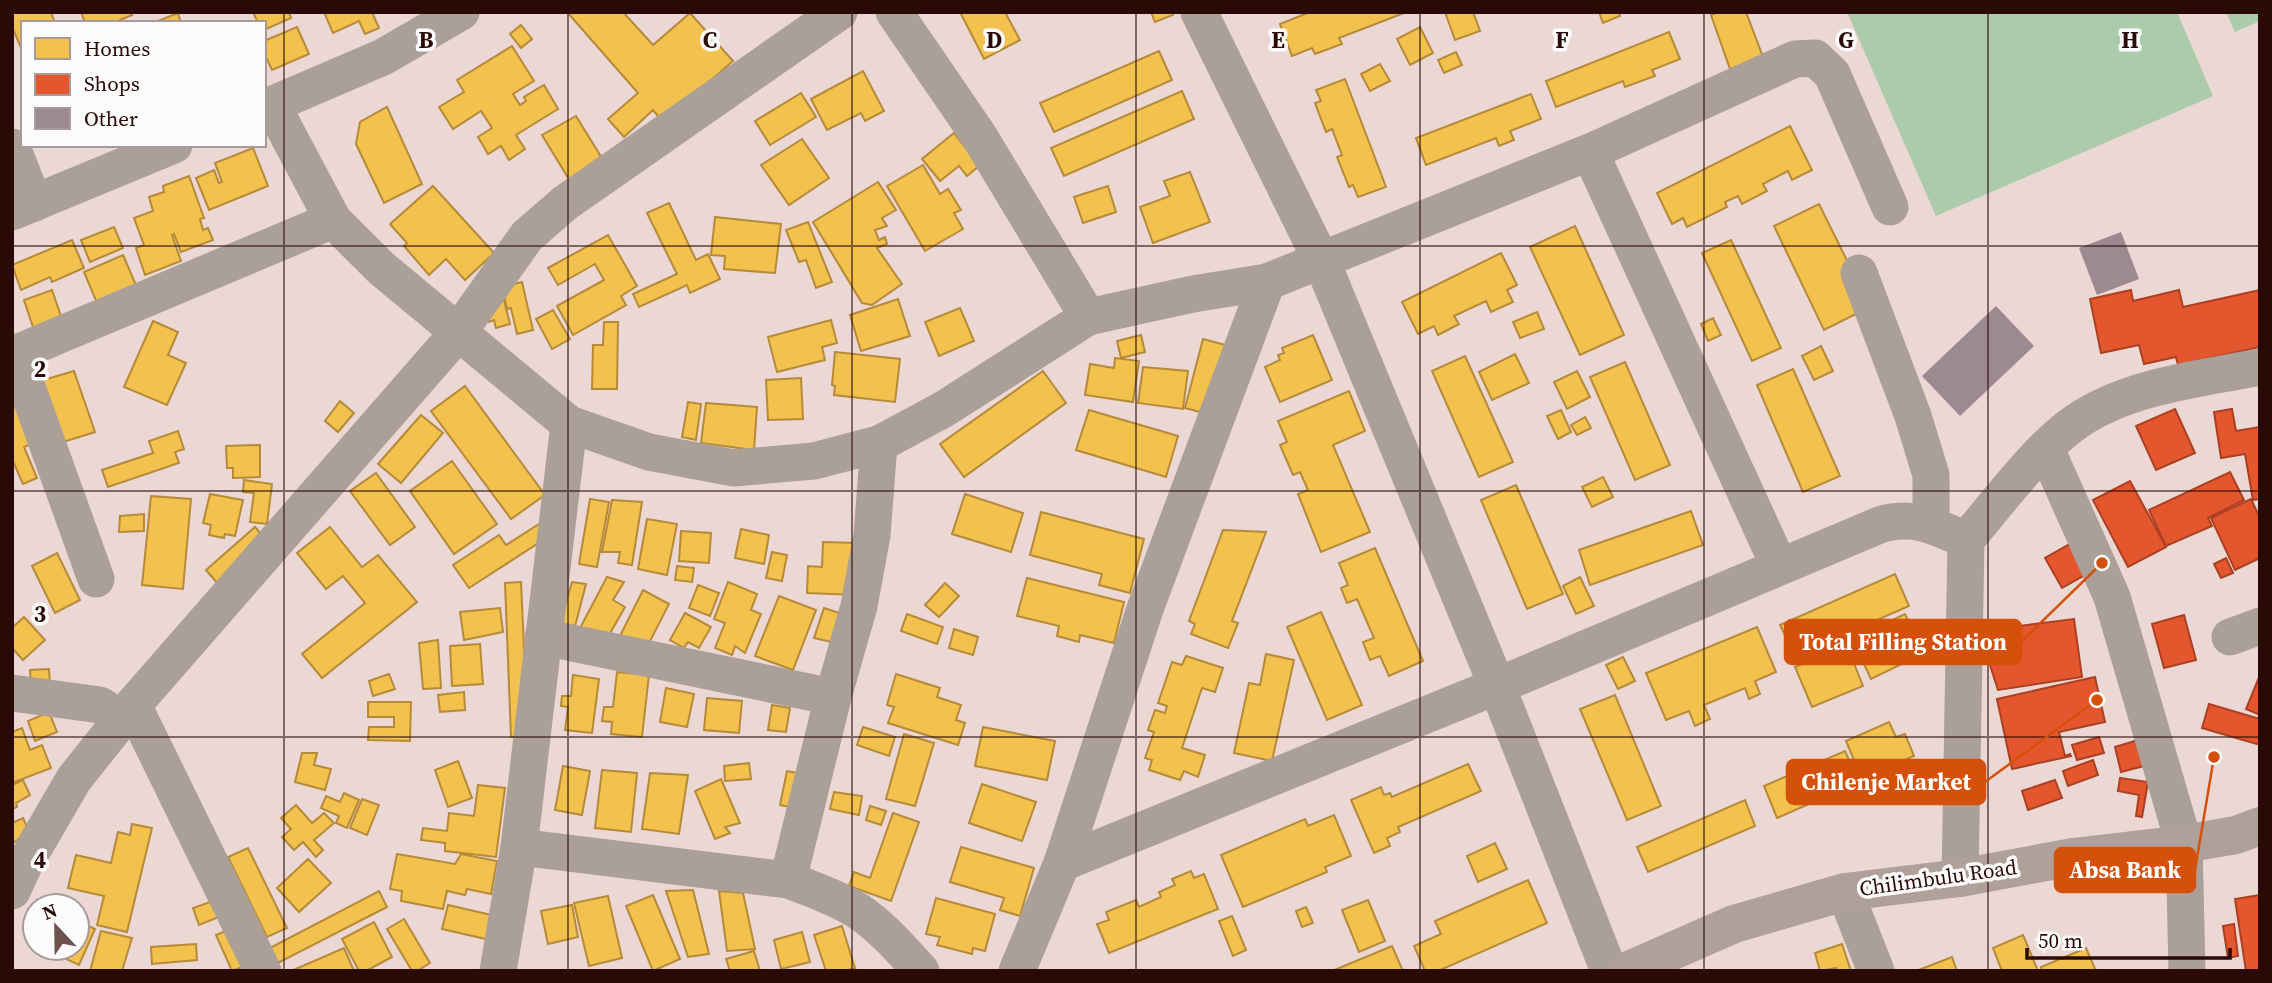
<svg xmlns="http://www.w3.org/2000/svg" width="2272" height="983" viewBox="0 0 2272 983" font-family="'Source Serif 4',serif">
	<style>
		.green { fill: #abcbaa }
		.homes { fill: #f2c14e; stroke: #b68a38; stroke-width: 2 }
		.shops { fill: #e4572e; stroke: #ac4022; stroke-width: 2 }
		.building { fill: #9c8991 }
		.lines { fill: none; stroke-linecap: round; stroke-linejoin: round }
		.minor { stroke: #aaa098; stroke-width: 37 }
		.major { stroke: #afa199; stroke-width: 38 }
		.grid { fill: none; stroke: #290a06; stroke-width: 2; stroke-opacity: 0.55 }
		.labels { text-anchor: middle; stroke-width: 7; stroke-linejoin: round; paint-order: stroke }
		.street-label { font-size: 21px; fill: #290a06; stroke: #fbfbfb }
		.grid-label { font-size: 23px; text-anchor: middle; font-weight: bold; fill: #290a06; stroke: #fbfbfb; stroke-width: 7; stroke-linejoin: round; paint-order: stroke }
		.leader { fill: none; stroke: #d5510b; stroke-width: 2.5 }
		.callout-dot { fill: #d5510b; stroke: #fbfbfb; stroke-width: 2.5 }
		.callout { fill: #d5510b; stroke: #d5510b; stroke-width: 2.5 }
		.callout-label { font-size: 23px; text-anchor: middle; font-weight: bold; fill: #fff }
	</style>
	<rect width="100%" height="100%" fill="#ebd7d3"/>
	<g class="green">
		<polygon points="1847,12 2177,12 2213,96 1936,216"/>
		<polygon points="2226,12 2260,12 2260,21 2235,32"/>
	</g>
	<g class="homes">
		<polygon points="12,12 51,12 55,23 23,23 23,52 12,27"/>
		<polygon points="81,12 130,12 132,15 113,23 85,23"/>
		<polygon points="253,12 289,12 291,18 264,30 264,23 258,23"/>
		<polygon points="324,12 372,12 379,28 365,34 359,21 333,33"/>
		<polygon points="567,12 623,12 653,45 690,13 733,61 663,122 653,110 624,137 608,119 638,93"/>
		<polygon points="960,12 1005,12 1020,40 984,59"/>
		<polygon points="1151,12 1172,12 1173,15 1155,22"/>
		<polygon points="1310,12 1404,12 1404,13 1339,38 1342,44 1315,54 1312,48 1292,56 1280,24"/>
		<polygon points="1445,12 1473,12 1480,31 1455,40"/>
		<polygon points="1599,12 1619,12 1620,16 1603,23"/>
		<polygon points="1719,12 1746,12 1763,57 1730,69 1711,15"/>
		<polygon points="178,13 181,23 153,23"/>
		<polygon points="521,25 532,39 521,48 510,34"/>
		<polygon points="297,27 309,54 272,70 264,53 264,41"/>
		<polygon points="1420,27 1433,53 1410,65 1397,39"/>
		<polygon points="1669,32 1680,59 1652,70 1655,76 1625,87 1623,81 1556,107 1546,81"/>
		<polygon points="512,46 534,81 513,94 520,105 526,101 524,97 544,85 558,109 516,135 525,149 509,160 501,146 488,154 478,137 492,128 481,111 453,129 439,107 464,92 457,80"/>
		<polygon points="1159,51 1172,80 1054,132 1040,103"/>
		<polygon points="1456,52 1462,65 1444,73 1438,60"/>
		<polygon points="1380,64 1390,81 1370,91 1361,74"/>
		<polygon points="863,71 884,111 865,121 861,113 827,130 811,99"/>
		<polygon points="1345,79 1386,187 1358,197 1353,185 1349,187 1337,157 1342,155 1332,129 1326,132 1315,103 1321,101 1316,90"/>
		<polygon points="1182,91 1194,119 1064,176 1051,148"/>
		<polygon points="801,93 816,117 770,145 755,121"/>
		<polygon points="1531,94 1541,119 1510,131 1514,140 1499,146 1496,138 1426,165 1416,138"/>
		<polygon points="387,107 422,184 384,203 356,144 360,122"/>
		<polygon points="576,116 603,160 570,181 542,135"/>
		<polygon points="1790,126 1812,170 1792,180 1788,171 1763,184 1767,191 1742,204 1738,196 1725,202 1727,207 1687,227 1683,218 1672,224 1657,193"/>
		<polygon points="954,133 980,165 967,176 959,166 940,181 922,159"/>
		<polygon points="802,139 829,178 789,205 761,165"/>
		<polygon points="253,148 268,186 209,210 196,178 214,170 219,183 222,182 215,163"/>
		<polygon points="923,165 940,194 948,189 961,210 954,213 963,229 925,251 887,186"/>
		<polygon points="1190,172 1210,222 1153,243 1140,207 1170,196 1164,181"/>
		<polygon points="189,176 204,218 200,219 203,230 208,228 213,240 181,252 174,234 172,235 181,261 145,275 136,248 144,245 134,218 153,211 149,197 164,192 163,186"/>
		<polygon points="878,182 896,210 882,218 887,226 875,230 879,240 885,237 887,244 877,248 902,284 872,305 862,303 813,222"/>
		<polygon points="433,186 494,253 465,280 446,259 429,275 404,246 407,243 390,224"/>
		<polygon points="1108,186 1116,212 1083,223 1074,197"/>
		<polygon points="669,203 696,260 708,254 720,279 690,293 687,285 639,307 633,294 677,274 647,213"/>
		<polygon points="1819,204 1870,307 1824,330 1774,226"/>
		<polygon points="715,217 781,224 775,273 724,269 725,256 711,255"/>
		<polygon points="808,222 832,282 816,288 806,260 799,262 786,230"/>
		<polygon points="1575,226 1624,335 1580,355 1530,247"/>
		<polygon points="114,227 123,248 90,262 81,240"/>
		<polygon points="608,235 637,286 621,296 626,305 573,335 557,306 604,280 595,264 558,285 548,268"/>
		<polygon points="72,240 84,268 52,282 50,277 21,290 12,265"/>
		<polygon points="1731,240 1781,348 1752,361 1702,253"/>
		<polygon points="1501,253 1517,285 1507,290 1513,302 1491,312 1486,301 1454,316 1459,324 1438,335 1434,326 1418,334 1402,302"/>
		<polygon points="123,255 136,285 97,303 84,272"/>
		<polygon points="522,282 533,330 517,334 511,308 507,309 502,287"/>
		<polygon points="52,290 64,325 34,330 24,300"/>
		<polygon points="503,296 510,324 496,328 494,320 489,322 484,302"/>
		<polygon points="898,299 910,336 861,351 850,315"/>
		<polygon points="960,308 974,341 939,356 925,322"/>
		<polygon points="553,310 570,339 552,349 536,319"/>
		<polygon points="1537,312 1544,329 1520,338 1513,322"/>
		<polygon points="1713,318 1721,335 1708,341 1701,324"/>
		<polygon points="831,320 837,343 822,347 825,360 777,372 768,337"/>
		<polygon points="153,321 178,332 168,355 186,363 167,405 124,387"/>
		<polygon points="604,322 618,322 617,389 592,389 593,345 603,345"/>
		<polygon points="1141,335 1145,352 1121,358 1117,341"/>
		<polygon points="1313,335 1332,380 1280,402 1265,367 1280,360 1278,355 1284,353 1282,348"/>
		<polygon points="1203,339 1229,346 1211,415 1185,408"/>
		<polygon points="1821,346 1833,371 1814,380 1802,356"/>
		<polygon points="835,352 900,359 895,402 834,395 835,386 832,385"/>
		<polygon points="1515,354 1529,383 1492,400 1479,372"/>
		<polygon points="1465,356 1513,462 1479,477 1432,371"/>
		<polygon points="1115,358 1139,361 1133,402 1085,395 1090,364 1114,368"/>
		<polygon points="1625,362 1670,465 1635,480 1590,377"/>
		<polygon points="1143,367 1188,371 1183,409 1138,403"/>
		<polygon points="1793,369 1840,476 1803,492 1757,385"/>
		<polygon points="74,371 95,432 60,443 40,381"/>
		<polygon points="1043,371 1066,403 964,477 940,444"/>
		<polygon points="1577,371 1590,397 1567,409 1554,382"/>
		<polygon points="801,378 803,419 768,420 766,380"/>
		<polygon points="12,385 41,440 24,447 37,478 23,484 12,459"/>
		<polygon points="465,386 545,495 511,519 431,411"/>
		<polygon points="1349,391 1365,431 1333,445 1370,532 1321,552 1298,494 1308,490 1300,472 1293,475 1280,445 1287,442 1278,421"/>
		<polygon points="340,401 354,413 338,432 325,421"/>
		<polygon points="688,402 701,404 696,440 682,437"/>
		<polygon points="706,403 757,407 754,450 701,443"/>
		<polygon points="1089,410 1178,436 1166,477 1076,450"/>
		<polygon points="1561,410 1571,432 1558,439 1547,416"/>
		<polygon points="421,415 443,433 401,483 378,464"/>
		<polygon points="1585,417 1591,428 1577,435 1571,425"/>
		<polygon points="178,431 184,449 175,452 179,463 108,487 102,470 153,453 149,441"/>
		<polygon points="260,445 260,477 233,478 233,468 227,468 226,446"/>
		<polygon points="452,461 497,524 454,554 410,491"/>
		<polygon points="376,473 415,527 390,545 350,491"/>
		<polygon points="1603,477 1613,497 1592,507 1582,487"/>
		<polygon points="244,480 272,484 267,524 250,522 254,493 243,492"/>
		<polygon points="1516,485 1563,594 1527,609 1481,500"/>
		<polygon points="210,494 243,500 235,536 225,534 224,538 209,535 211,525 203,523"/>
		<polygon points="965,494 1023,513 1011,552 952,534"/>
		<polygon points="151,496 191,499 183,589 142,585"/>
		<polygon points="590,499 609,502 597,567 579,564"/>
		<polygon points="612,500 642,502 632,565 618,563 620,552 602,552"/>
		<polygon points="1691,511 1703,545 1590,585 1579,550"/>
		<polygon points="1041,512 1144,539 1130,593 1099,585 1102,574 1030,555"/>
		<polygon points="144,514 144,531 119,532 120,516"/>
		<polygon points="647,519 677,524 667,575 638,569"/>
		<polygon points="542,522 551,535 469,588 453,565 499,535 506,545"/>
		<polygon points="255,527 267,541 218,584 206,570"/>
		<polygon points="330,527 362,567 378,555 417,602 322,678 302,654 365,603 343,576 326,589 297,553"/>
		<polygon points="741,529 769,535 764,564 735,558"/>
		<polygon points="1223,530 1266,532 1232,621 1238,623 1228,648 1191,634 1195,624 1189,621"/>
		<polygon points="681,531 711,533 709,563 679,561"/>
		<polygon points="823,542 858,543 856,595 807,593 808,566 822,567"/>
		<polygon points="1375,548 1423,661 1389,676 1380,656 1370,660 1363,642 1374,638 1357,599 1347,603 1341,588 1348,585 1339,563"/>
		<polygon points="772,552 787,555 782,581 766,578"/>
		<polygon points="57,553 80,600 55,613 32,566"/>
		<polygon points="677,566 694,568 692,582 675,580"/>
		<polygon points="1895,574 1909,606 1795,656 1780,625"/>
		<polygon points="607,577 624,582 613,600 625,607 609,635 580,628"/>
		<polygon points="1580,577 1594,606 1576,614 1563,586"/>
		<polygon points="1027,578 1124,602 1114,643 1080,635 1079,642 1057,636 1059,626 1017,616"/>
		<polygon points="521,582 528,736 511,737 505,583"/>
		<polygon points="572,582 586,584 573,634 558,629"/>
		<polygon points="728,582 757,594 751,610 761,614 745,653 735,646 732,655 715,648 725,623 714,619"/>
		<polygon points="945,583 959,596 939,617 925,605"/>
		<polygon points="698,585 719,593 710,616 689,608"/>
		<polygon points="643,590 669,604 646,649 620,636"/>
		<polygon points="779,596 816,610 793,670 755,656"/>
		<polygon points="500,608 503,632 464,640 460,612"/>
		<polygon points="824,608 852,617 841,644 814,638"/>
		<polygon points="1321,612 1362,705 1327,720 1287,627"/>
		<polygon points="685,613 711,627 699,648 688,642 684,648 670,640"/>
		<polygon points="907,614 943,627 937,644 901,631"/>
		<polygon points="1905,614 1915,635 1897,643 1906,662 1871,679 1852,639"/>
		<polygon points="24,617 45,640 23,660 12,648 12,628"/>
		<polygon points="1757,627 1776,672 1755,681 1760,694 1749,699 1745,688 1704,705 1710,719 1695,726 1689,711 1666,720 1646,673"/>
		<polygon points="954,629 978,637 973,655 949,648"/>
		<polygon points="438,640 441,688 423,689 419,643"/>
		<polygon points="480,644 483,684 452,686 450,646"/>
		<polygon points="1847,646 1863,686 1812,707 1795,667"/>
		<polygon points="1266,654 1294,660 1272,761 1234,753 1249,683 1260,685"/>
		<polygon points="1186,656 1223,668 1215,692 1202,688 1182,748 1205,755 1198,777 1184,771 1180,780 1149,770 1152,760 1145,758 1154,732 1148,730 1155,710 1165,713 1167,706 1158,703 1172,662 1182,665"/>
		<polygon points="1623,657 1635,681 1618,689 1606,665"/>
		<polygon points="49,669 50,684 31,685 30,670"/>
		<polygon points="617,672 649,675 642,737 611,734 612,722 602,721 604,707 613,707"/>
		<polygon points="389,674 395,689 373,696 369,681"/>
		<polygon points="896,674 940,688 937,697 961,705 956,720 965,723 958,745 888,723 894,707 887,705"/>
		<polygon points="573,675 599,679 592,733 565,730 568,707 561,706 562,696 571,696"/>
		<polygon points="666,688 694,694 687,727 660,722"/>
		<polygon points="464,692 465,710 440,712 438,695"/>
		<polygon points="1615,695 1661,806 1627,820 1580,709"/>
		<polygon points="707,698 742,701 739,733 704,730"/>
		<polygon points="368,702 411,702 410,741 368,740 369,727 394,727 394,717 368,717"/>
		<polygon points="772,705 790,708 786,732 768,730"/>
		<polygon points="49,712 57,732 35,741 28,721"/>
		<polygon points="1889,722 1896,737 1905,734 1914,756 1862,779 1846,741"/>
		<polygon points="863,727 895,737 889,756 857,745"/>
		<polygon points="983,727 1055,741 1047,780 975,766"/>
		<polygon points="22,728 30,750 42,745 51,768 12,783 12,732"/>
		<polygon points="904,734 934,743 915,806 886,799"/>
		<polygon points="1845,751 1859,782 1777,818 1764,786"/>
		<polygon points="302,753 317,753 314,765 331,769 325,790 295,782"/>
		<polygon points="458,761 472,798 448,807 435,770"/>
		<polygon points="749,763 751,779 725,781 724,766"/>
		<polygon points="1468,764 1481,791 1398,827 1400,832 1387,838 1390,846 1374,853 1351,800 1381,787 1384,795 1390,793 1392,797"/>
		<polygon points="563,766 590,771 582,815 555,810"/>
		<polygon points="602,770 637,773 631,832 595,828"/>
		<polygon points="787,771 802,774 795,808 780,805"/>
		<polygon points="650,773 688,775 679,834 642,829"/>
		<polygon points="721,779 740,823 725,827 730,833 715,839 695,791"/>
		<polygon points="23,780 30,795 16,803 17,807 12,809 12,785"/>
		<polygon points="982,784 1036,802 1022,841 969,823"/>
		<polygon points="478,785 505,788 496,857 445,851 445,843 421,840 423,828 447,831 449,813 474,816"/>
		<polygon points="834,792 862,796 859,815 830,809"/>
		<polygon points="344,793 359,800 347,828 336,823 339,816 321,808 326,796 340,802"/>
		<polygon points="362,799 379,805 367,835 350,828"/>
		<polygon points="1745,800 1755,826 1648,872 1637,847"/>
		<polygon points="296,805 312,823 324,813 334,823 314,840 323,850 316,857 303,842 294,850 282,837 291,829 281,818"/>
		<polygon points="870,806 886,811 881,825 866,820"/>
		<polygon points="893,813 919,822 891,901 849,886 854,872 870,878"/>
		<polygon points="1334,815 1351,856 1325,867 1327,872 1243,907 1221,855 1305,819 1308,826"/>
		<polygon points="23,818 30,834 12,843 12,823"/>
		<polygon points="132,824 152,828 127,932 97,925 104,896 68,888 76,855 111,863 118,832 130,835"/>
		<polygon points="1495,843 1507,869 1478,882 1467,856"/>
		<polygon points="961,847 1034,868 1020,916 1000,910 1004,898 950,882"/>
		<polygon points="248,848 287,928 267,937 228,857"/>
		<polygon points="397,854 455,864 461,854 497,861 491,894 467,889 465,895 447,891 443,909 401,901 402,891 390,889"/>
		<polygon points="308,859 331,883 299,912 277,888"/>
		<polygon points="1191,871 1194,878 1204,874 1218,909 1109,953 1097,924 1109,920 1106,912 1136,900 1139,907 1161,897 1159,892 1175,885 1172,879"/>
		<polygon points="1528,880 1547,923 1438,971 1425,971 1414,946 1441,934 1435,921"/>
		<polygon points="693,890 709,954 688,957 666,891"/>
		<polygon points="379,891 387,907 276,964 268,949"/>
		<polygon points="719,891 743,893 755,949 727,951"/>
		<polygon points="653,895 680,959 653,971 626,906"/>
		<polygon points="608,896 622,958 589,966 574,903"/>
		<polygon points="936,898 995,914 985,951 973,948 972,954 937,945 940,937 926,934"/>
		<polygon points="1368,900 1385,941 1359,952 1342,910"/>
		<polygon points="213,901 219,917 199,925 193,908"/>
		<polygon points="448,905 496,916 490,940 442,929"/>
		<polygon points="572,905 578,937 548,944 541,911"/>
		<polygon points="1306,907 1313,923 1302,927 1296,911"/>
		<polygon points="77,913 85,916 82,923 95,929 79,965 51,952 53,948 77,948"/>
		<polygon points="1232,916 1246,950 1233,956 1219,921"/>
		<polygon points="404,919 430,963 417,971 412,971 387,929"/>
		<polygon points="374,922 392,957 366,971 359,971 342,939"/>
		<polygon points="842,926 855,968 846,971 826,971 814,935"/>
		<polygon points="235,927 252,963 232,971 216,935"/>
		<polygon points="101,931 132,938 122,971 90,971"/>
		<polygon points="802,932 810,962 781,969 774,940"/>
		<polygon points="2023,935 2038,971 2002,971 1993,948"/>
		<polygon points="196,944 197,960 152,964 151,947"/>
		<polygon points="1842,944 1851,971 1837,971 1836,968 1820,971 1815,953"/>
		<polygon points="1392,946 1403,971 1332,971"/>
		<polygon points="344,948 354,971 291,971"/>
		<polygon points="2086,948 2096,971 2042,971 2041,967"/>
		<polygon points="754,951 760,971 730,971 726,959"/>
		<polygon points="1952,957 1957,971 1916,971"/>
	</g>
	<g class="shops">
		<polygon points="2131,290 2133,301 2179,290 2183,307 2260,290 2260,347 2178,365 2176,357 2144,364 2139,345 2101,353 2090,299"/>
		<polygon points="2175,409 2195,453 2156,470 2136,426"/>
		<polygon points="2232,409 2236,431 2259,427 2260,429 2260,499 2253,500 2245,454 2221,458 2214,412"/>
		<polygon points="2230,472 2244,500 2208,518 2212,526 2166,546 2149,510"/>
		<polygon points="2130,481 2166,547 2128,567 2093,500"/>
		<polygon points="2251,499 2260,518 2260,558 2235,570 2211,518"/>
		<polygon points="2075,541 2092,571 2062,588 2045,558"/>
		<polygon points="2226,558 2233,573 2221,578 2214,564"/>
		<polygon points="2184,615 2196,660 2164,668 2152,624"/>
		<polygon points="2074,619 2082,677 1998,690 1981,637 2020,632 2019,626"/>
		<polygon points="2260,675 2260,715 2246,709"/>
		<polygon points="2095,677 2105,722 2059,732 2065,756 2070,754 2071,756 2012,769 1997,699"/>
		<polygon points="2209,704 2260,719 2260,745 2202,728"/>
		<polygon points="2099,737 2104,753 2077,760 2072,745"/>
		<polygon points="2138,740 2144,766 2121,772 2115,747"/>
		<polygon points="2093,760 2098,775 2068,786 2063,771"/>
		<polygon points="2120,778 2148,782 2142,817 2136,816 2139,795 2118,791"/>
		<polygon points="2055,780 2062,798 2028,810 2022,791"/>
		<polygon points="2260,895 2260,971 2246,971 2235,899"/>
		<polygon points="2234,924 2238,956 2228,958 2223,926"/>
	</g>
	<g class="building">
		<polygon points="2121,232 2139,279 2097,295 2079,248"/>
		<polygon points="1996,306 2034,346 1960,416 1922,376"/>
	</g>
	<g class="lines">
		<g class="minor">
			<polyline points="894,12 979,136 1088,317 1193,294 1267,282"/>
			<polyline points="1199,12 1322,262 1497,686 1609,971"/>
			<polyline points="272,105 333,220 381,268 569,424 649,452 734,468 814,461 879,444 944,409 1088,317"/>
			<polyline points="264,108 383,57 461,12"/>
			<polyline points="12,147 34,203"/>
			<polyline points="1590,152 1779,566"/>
			<polyline points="12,212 174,145"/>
			<polyline points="1859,273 1913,416 1931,475 1931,525"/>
			<polyline points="15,354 96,579"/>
			<polyline points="12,355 333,220"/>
			<polyline points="2046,449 2112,597 2184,844 2187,971"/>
			<polyline points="543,637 833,697"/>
			<polyline points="2230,637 2260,626"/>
			<polyline points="12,693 100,705 122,719"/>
			<polyline points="133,705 457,334 527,236 565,203 839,12"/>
			<path d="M 519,847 L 788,880 C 812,889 837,898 858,911 C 882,927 902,950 921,971"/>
			<path d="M 1062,863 L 1497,686 L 1882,524 C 1915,515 1936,527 1966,540"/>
			<path d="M 1960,878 L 1966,540 C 1997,504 2037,449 2076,422 C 2128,386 2199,379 2260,367"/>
			<polyline points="788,880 833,697 859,606 872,535 879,444"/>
			<polyline points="12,891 24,865 74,779 133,705 263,971"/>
			<polyline points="1845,892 1876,971"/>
			<polyline points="498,971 519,847 569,424"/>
			<polyline points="1017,971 1062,863 1145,609 1267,282 1590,152 1795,59 1815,58 1832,74 1890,207"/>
		</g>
		<polyline class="major" points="1627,971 1734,924 1845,892 1960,878 2073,857 2184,844 2236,835 2260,826"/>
	</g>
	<path class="grid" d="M 284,12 L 284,971M 568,12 L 568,971M 852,12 L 852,971M 1136,12 L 1136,971M 1420,12 L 1420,971M 1704,12 L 1704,971M 1988,12 L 1988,971M 12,246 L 2260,246M 12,491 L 2260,491M 12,737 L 2260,737"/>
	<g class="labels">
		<g class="street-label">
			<text transform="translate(1938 878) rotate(-8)" y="7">Chilimbulu Road</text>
		</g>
	</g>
	<g class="grid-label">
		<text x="426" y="48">B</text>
		<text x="710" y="48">C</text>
		<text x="994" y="48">D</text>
		<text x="1278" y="48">E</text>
		<text x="1562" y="48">F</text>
		<text x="1846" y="48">G</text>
		<text x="2130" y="48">H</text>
		<text x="40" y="377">2</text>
		<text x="40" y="622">3</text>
		<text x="40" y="868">4</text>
	</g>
	<path class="leader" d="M2102 563L2021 642M2097 700L1985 782M2214 757L2195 870"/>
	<g class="callout-dot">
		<circle cx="2102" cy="563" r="7"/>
		<circle cx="2097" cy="700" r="7"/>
		<circle cx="2214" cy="757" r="7"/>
	</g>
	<g class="callout">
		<rect x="1785" y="620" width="236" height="44" rx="7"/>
		<rect x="1787" y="760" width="198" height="44" rx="7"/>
		<rect x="2055" y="848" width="140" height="44" rx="7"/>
	</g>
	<g class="callout-label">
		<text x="1903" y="650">Total Filling Station</text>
		<text x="1886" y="790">Chilenje Market</text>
		<text x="2125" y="878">Absa Bank</text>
	</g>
	<rect width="2272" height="983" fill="none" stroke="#290a06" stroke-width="28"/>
	<rect x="21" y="21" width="245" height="126" fill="#fbfbfb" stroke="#a79b99" stroke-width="2"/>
	<rect x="35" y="38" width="35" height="21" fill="#f2c14e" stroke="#a79b99" stroke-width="2"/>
	<text x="84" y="56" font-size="21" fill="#290a06">Homes</text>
	<rect x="35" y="74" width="35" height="21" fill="#e4572e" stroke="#a79b99" stroke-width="2"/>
	<text x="84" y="91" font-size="21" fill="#290a06">Shops</text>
	<rect x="35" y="108" width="35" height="21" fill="#9c8991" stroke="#a79b99" stroke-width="2"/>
	<text x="84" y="126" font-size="21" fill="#290a06">Other</text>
	<g transform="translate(56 927) rotate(338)"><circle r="33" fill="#fbfbfb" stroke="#a79b99" stroke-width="2"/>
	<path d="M0-5L12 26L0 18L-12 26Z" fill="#6d524e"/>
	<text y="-10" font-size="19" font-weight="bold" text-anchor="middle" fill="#290a06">N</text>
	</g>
	<path d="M2027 948v10h203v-10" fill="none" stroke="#290a06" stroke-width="3.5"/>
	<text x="2038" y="948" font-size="21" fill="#290a06" stroke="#fbfbfb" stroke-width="5" paint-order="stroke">50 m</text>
</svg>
